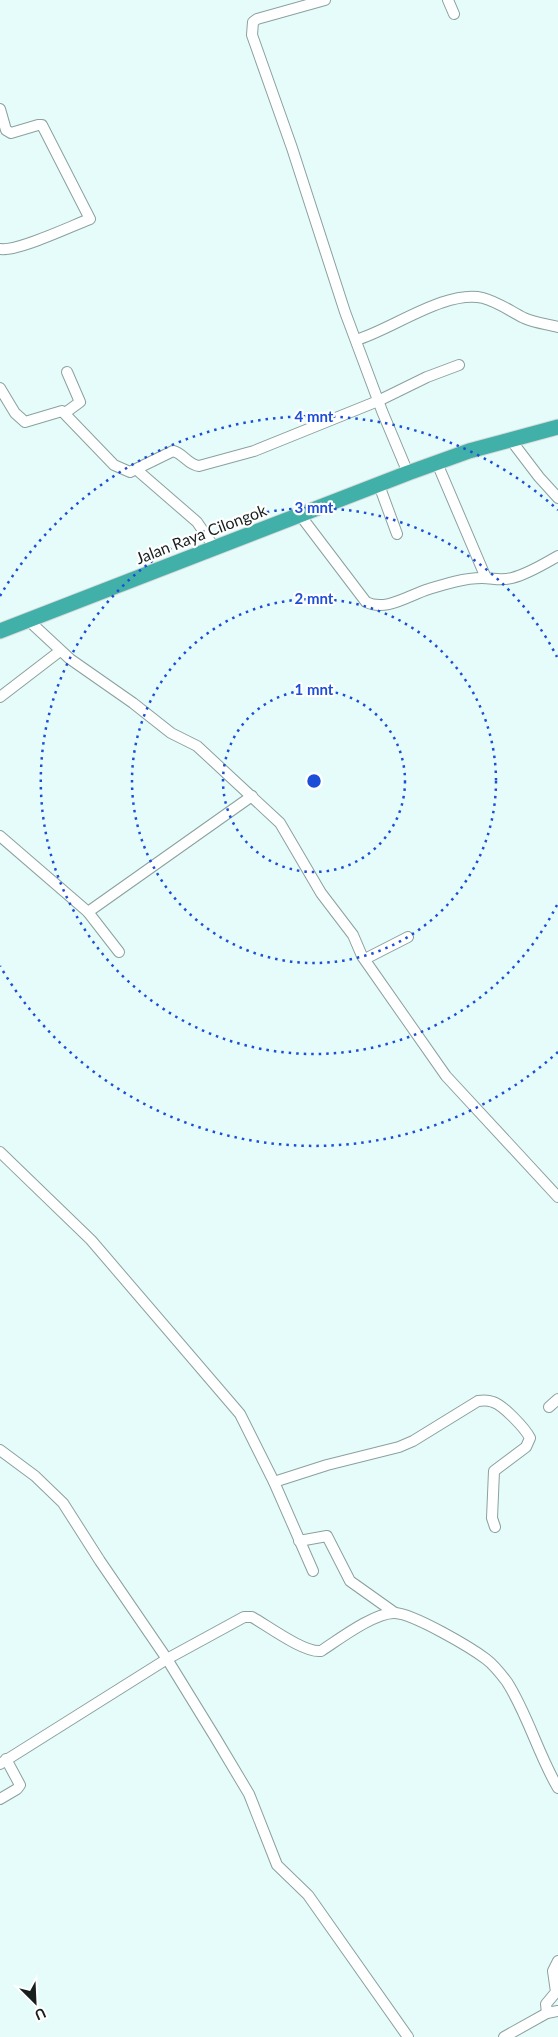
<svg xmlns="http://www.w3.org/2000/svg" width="558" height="2037" viewBox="0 0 558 2037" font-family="Lato,sans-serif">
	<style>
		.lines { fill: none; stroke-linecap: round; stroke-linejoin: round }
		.minor-casing { stroke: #8ba19e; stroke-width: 12 }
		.highway-casing { stroke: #dadbdb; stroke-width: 17 }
		.minor { stroke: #fff; stroke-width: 10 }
		.highway { stroke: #41b0a8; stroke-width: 15 }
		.ring { fill: none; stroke: #1d4ed8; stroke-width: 2.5; stroke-dasharray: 2.5 5 }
		.labels { text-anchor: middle; stroke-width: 4.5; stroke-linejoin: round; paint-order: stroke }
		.street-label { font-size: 16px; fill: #161f1e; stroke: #fff }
		.centre { fill: #1d4ed8; stroke: #fff; stroke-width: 2.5 }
		.ring-label { font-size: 15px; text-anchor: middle; font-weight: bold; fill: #1d4ed8; stroke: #fff; stroke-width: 4.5; stroke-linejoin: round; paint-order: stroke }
	</style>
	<rect width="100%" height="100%" fill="#e5fcfa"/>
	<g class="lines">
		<g class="minor-casing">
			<g id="minor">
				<polyline points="325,0 257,19 253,22 252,35 292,148 345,312 382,411 408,473"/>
				<polyline points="448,0 454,14"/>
				<path d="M 0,109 L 6,130 L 11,133 L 38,125 L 42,125 L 90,219 C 71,226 17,252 0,249"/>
				<path d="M 356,340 C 391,330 446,289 483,298 C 498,302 510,311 524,318 C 535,323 547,324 558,327"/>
				<path d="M 0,388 L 15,413 L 25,422 L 62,411 L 114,465 L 130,472 L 173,451 C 183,453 188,465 199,466 L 254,451 L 378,401 L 427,377 L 459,365"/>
				<polyline points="65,413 80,402 67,372"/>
				<polyline points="510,439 539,477 558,498"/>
				<polyline points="437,463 486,578"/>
				<polyline points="137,470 197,522 214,547"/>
				<polyline points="379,485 397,534"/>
				<path d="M 300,515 L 366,602 C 386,612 409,595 429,589 C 445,584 464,578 482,578 C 493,578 501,581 512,578 C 528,574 544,564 558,556"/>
				<polyline points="28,620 70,659 133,703 171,733 197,746 280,823 321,893 353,935 362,956 446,1076 558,1197"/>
				<polyline points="0,697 60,651"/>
				<polyline points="0,836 88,912 119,952"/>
				<polyline points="88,912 252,796"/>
				<polyline points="365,959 408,937"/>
				<polyline points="0,1152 91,1240 240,1414 274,1482 313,1571"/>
				<polyline points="549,1407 558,1399"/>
				<polyline points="0,1450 35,1476 63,1503 100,1561 167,1659 215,1737 249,1794 277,1865 308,1895 408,2037"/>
				<path d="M 274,1482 L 327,1465 L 399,1447 L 413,1441 L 478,1401 C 484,1400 488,1400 493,1402 C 503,1405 525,1428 530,1438 L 526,1447 L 494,1471 L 492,1518 L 495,1527"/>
				<polyline points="299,1541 327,1536 350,1581 395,1613"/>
				<path d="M 0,1764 L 167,1659 L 244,1617 L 252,1617 C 268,1626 304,1653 321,1651 C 338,1640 375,1612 395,1613 C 414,1614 470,1647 486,1659 C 494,1665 501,1674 507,1682 C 528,1715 538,1754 558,1788"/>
				<polyline points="0,1799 17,1789 20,1785 6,1759"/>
				<polyline points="547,2013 546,2004 556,1992 553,1971 558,1961"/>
				<polyline points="504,2037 547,2013 558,2011"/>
			</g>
		</g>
		<g class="highway-casing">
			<polyline id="highway" points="0,631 408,473 469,451 558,427"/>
		</g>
		<use href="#minor" class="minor"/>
		<use href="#highway" class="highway"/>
	</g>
	<g class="ring">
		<circle cx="314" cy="781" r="91"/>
		<circle cx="314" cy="781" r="182"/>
		<path d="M557 905A273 273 0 1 1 557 657"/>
		<path d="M558 1052A364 364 0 0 1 0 966M0 596A364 364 0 0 1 558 510"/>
	</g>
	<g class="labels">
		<g class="street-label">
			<text transform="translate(201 534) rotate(-21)" y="6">Jalan Raya Cilongok</text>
		</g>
	</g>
	<circle cx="314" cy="781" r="8" class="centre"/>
	<g class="ring-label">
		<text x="314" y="422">4 mnt</text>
		<text x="314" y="513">3 mnt</text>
		<text x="314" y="604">2 mnt</text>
		<text x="314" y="695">1 mnt</text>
	</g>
	<g transform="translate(35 2002) rotate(156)" stroke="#ffffff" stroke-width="4" paint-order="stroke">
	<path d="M0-4L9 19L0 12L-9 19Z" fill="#161f1e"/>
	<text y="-8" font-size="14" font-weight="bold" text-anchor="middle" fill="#161f1e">U</text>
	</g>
</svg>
